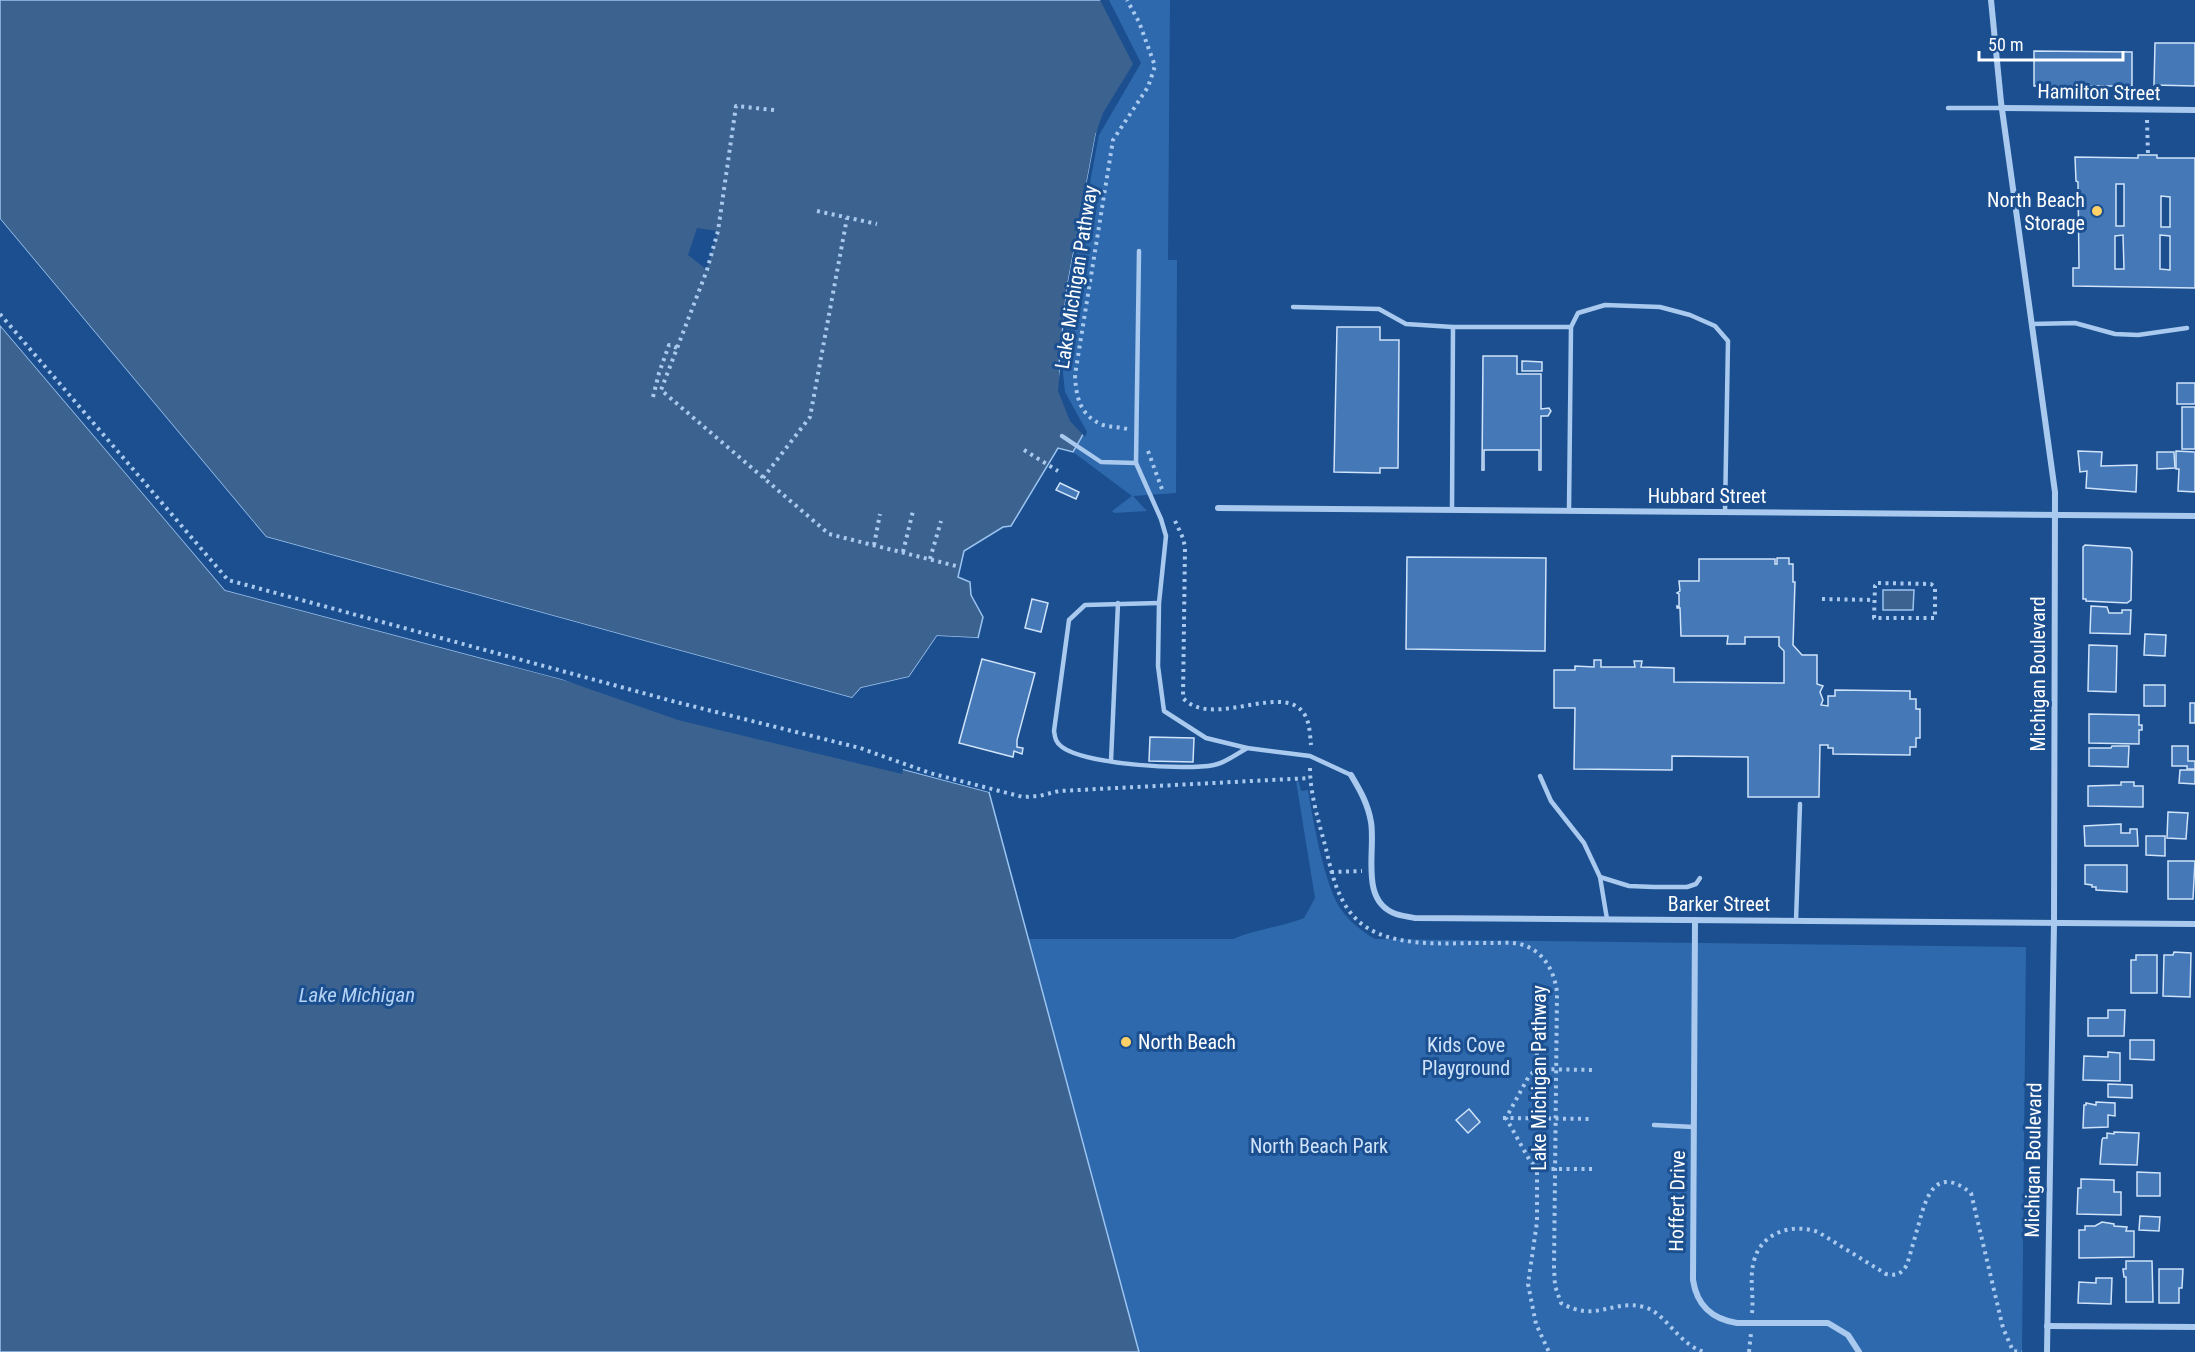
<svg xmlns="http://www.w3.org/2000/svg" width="2195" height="1352" viewBox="0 0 2195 1352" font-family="'Roboto Condensed',sans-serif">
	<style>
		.green { fill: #2e69ad }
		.water { fill: #3c6290; stroke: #9cc4f0; stroke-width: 1.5 }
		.pier { fill: #1b4f8f }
		.building { fill: #4478b7; stroke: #cfe3fa; stroke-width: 1.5; fill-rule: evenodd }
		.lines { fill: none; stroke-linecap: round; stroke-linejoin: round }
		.path { stroke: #a9c9ee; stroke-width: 4; stroke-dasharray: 3 4.5; stroke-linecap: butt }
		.lane { stroke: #a9c9ee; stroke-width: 4.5 }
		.street { stroke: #a9c9ee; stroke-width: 6 }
		.poi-dot { fill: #ffd166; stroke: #1b4f8f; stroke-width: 2 }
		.labels { text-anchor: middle; stroke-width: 6; stroke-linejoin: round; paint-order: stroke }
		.street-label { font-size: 20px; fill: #fff; stroke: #1b4f8f }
		.poi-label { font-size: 20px; fill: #fff; stroke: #1b4f8f; text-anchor: end }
		.park-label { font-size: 20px; fill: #cfe3fa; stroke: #1b4f8f }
		.water-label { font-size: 21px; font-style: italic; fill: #b5d3f5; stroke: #1b4f8f }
	</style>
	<rect width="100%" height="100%" fill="#1b4f8f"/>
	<g class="green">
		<polygon points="1105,0 1170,0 1168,260 1177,260 1176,493 1133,496 1147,511 1114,513 1112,511 1132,496 1073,452 1084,433 1062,392 1059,364"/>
		<path d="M 1296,781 L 1299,782 L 1301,791 L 1308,790 C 1313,820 1324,883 1340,908 C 1349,921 1361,931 1375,939 L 2026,947 L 2022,1352 L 1127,1352 L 1004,939 L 1233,939 C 1256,929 1281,927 1304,918 L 1315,898 Z"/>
	</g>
	<g class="water">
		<polygon points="0,0 1105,0 1138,63 1096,134 1067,288 1059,364 1062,392 1084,433 1073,452 1058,448 1011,526 1003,527 964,551 958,577 970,582 971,595 983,617 978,638 937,636 909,677 861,688 852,698 266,537 0,219"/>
		<polygon points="0,325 225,590 989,792 1139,1352 0,1352"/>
		<polygon points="1883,590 1914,590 1913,610 1883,610"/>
	</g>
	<g class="pier">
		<polygon points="1100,0 1109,0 1141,63 1099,135 1070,288 1062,364 1065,392 1087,432 1085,437 1070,421 1058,391 1067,288 1096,133 1103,113 1133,64"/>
		<polygon points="0,219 266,537 852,698 861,688 909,677 937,636 978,638 979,640 939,639 911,679 863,691 852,701 265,540 0,224"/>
		<polygon points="697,228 718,231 707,270 688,255"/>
		<polygon points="0,322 227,587 990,789 989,792 903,769 902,774 678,720 561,679 225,590 0,325"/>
	</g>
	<g class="building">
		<polygon points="2155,43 2195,43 2195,86 2154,85"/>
		<polygon points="2034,51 2132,52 2132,86 2034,86"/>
		<path d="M 2138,155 L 2157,155 L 2157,158 L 2195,158 L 2195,288 L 2073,286 L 2073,268 L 2079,268 L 2078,182 L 2076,181 L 2075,157 L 2138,158 ZM 2116,184 L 2124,184 L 2124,226 L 2116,226 ZM 2161,196 L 2170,197 L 2170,227 L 2161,227 ZM 2123,235 L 2124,269 L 2115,269 L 2115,236 ZM 2160,235 L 2170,236 L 2170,270 L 2160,269 Z"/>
		<polygon points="1337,327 1380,327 1380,340 1399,340 1398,468 1380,468 1380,473 1334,472"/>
		<polygon points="1483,356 1517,356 1517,374 1541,374 1541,409 1549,408 1551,411 1548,416 1541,416 1541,470 1539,470 1539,450 1484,450 1484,470 1482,470"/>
		<polygon points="1522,361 1542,362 1542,371 1522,371"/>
		<rect x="2177" y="383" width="18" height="21"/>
		<rect x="2182" y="407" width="13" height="42"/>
		<polygon points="2078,451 2102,452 2101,466 2137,465 2136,492 2086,488 2087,471 2080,472"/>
		<polygon points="2176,451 2195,452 2195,492 2178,491 2179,469 2176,469"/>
		<polygon points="2157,452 2174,452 2175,468 2157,469"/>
		<polygon points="1060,483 1079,492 1076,499 1056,490"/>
		<polygon points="2085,545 2130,548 2132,552 2131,600 2127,603 2086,601 2086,599 2083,599 2083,547"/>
		<polygon points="1407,557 1546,558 1545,651 1406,649"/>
		<polygon points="1777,558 1789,558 1789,564 1793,564 1793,582 1795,582 1793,645 1802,655 1817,655 1817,684 1823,686 1820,692 1823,700 1821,705 1828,706 1828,696 1835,696 1835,690 1910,691 1910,699 1916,699 1916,709 1920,709 1920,738 1916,738 1916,747 1910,747 1910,755 1833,754 1833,748 1828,748 1828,745 1820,745 1819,797 1748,797 1748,757 1672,756 1672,770 1574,769 1575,708 1554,708 1554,670 1575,670 1575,666 1594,667 1594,660 1601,660 1601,667 1635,667 1634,661 1642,661 1641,667 1674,668 1674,682 1784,683 1784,651 1779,646 1779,637 1745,637 1745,644 1727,644 1728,636 1681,636 1680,608 1677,608 1677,606 1679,607 1679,594 1677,593 1680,591 1679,581 1699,581 1699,559 1775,559 1775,564 1777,564"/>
		<polygon points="1032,599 1048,603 1041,632 1025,628"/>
		<polygon points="2091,606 2107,607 2109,613 2122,613 2122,610 2131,610 2130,634 2090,633"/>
		<polygon points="2145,634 2166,635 2165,656 2144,655"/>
		<polygon points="2089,645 2117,646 2116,692 2088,691"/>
		<polygon points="982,659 1035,673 1017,740 1017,747 1023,748 1022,754 1014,751 1013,757 959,743"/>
		<rect x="2144" y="685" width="21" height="21"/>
		<rect x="2190" y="703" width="5" height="20"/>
		<polygon points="2089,714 2139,715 2139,725 2142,725 2142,730 2139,730 2139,744 2089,743"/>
		<polygon points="1150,737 1194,738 1193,762 1149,761"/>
		<polygon points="2112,746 2129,746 2128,767 2089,766 2089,748 2111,748"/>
		<polygon points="2172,746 2188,746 2188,761 2195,761 2195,769 2187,769 2187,766 2172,766"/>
		<polygon points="2180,770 2195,770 2195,784 2179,783"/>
		<polygon points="2121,782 2134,782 2134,786 2143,786 2143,807 2088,806 2088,786 2121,785"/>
		<polygon points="2168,812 2188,813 2186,839 2167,838"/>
		<polygon points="2121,824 2121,833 2130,833 2130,829 2137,829 2138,846 2085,846 2084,826"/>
		<polygon points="2146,836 2165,836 2165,856 2146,855"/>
		<polygon points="2168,861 2195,861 2193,899 2168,899"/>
		<polygon points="2085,865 2127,865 2127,892 2096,890 2096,887 2092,887 2092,885 2085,884"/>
		<polygon points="2174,952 2191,953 2190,997 2163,996 2164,955 2173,955"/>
		<polygon points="2136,955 2157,955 2157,993 2131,993 2131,960 2136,960"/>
		<polygon points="2108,1010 2125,1010 2124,1036 2088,1036 2088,1018 2108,1018"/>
		<polygon points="2130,1040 2154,1040 2154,1060 2130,1059"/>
		<polygon points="2108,1052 2120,1053 2120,1081 2083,1080 2084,1056 2108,1057"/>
		<polygon points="2108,1084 2132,1085 2132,1098 2108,1097"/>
		<polygon points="2096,1102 2115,1103 2115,1116 2108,1115 2108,1127 2083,1128 2084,1105 2086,1105 2086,1103 2096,1105"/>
		<polygon points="1469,1109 1480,1122 1468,1133 1456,1120"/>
		<polygon points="2114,1132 2139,1133 2137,1165 2100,1164 2102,1140 2103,1138 2107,1138 2107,1133 2114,1134"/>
		<polygon points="2137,1172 2160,1173 2160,1196 2137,1196"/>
		<polygon points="2081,1179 2114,1180 2114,1192 2121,1192 2121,1215 2077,1214 2078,1188 2081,1188"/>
		<polygon points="2140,1216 2160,1217 2159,1231 2139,1230"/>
		<polygon points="2102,1222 2114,1224 2114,1226 2127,1227 2126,1231 2134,1231 2134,1257 2079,1258 2079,1230 2085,1230 2085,1226 2095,1226"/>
		<polygon points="2126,1261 2152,1261 2153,1302 2126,1302 2126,1277 2124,1277 2123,1269 2126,1269"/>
		<polygon points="2159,1269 2183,1269 2182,1288 2179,1288 2179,1303 2159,1303"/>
		<polygon points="2096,1278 2112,1278 2111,1304 2078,1303 2079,1282 2096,1283"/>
	</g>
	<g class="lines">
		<g class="path">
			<polyline points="774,110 736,106 718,231 707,270 661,390 829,534 960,567"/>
			<polyline points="2147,120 2148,155"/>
			<polyline points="817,211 877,224"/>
			<polyline points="0,314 228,580 676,702 860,748 930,773 1023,797 1039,796 1059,791 1310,778"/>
			<polyline points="653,397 659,373 669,345 677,348"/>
			<path d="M 1127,429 C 1119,427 1111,427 1103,425 C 1080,416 1076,397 1075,375 L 1113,140 L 1148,87 L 1155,66 L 1139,22 L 1127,0"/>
			<polyline points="1024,450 1058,471"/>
			<polyline points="1148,451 1163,492"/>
			<polyline points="763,478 810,417 847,218"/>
			<path d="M 1175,521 L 1183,538 L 1185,547 L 1183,698 C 1213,731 1287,678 1306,717 C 1310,726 1310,736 1311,745"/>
			<polyline points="874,545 880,514"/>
			<polyline points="903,552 913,511"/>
			<polyline points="930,559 941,521"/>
			<polygon points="1878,583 1931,584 1935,587 1935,618 1874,618 1875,586"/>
			<polyline points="1822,599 1874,600"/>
			<path d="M 1310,768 C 1310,795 1319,822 1326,849 C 1331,870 1336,894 1350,912 C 1380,952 1447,942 1492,943 C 1501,943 1511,942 1520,944 C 1543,950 1554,970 1557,992 L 1554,1267 L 1555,1286 L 1561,1303 C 1596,1323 1612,1299 1644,1307 C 1666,1313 1678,1344 1704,1352"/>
			<polyline points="1331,872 1362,871"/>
			<polyline points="1537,992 1537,1222 1528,1284 1536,1324 1549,1352"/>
			<polyline points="1503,1118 1593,1119"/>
			<polyline points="1592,1169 1538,1169 1530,1161 1506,1118 1529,1076 1537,1069 1593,1070"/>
			<path d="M 1752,1313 C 1754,1296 1749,1278 1754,1261 C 1761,1232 1793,1223 1818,1232 L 1886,1274 C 1897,1276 1901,1274 1907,1265 C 1911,1251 1915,1237 1919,1223 C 1927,1193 1937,1166 1971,1193 L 2003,1328 L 2013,1351 L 2022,1352"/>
			<polyline points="1749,1352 1751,1333"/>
		</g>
		<g class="lane">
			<polyline points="1948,108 2003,108"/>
			<polyline points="1139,251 1136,463 1161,519 1166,536 1159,603 1158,666 1164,711 1206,738 1247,748 1310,756 1351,775"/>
			<polyline points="1293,307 1379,309 1406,324 1453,327 1571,327"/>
			<polyline points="2032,324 2075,323 2115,334 2138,335 2187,328"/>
			<polyline points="1062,436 1101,462 1136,463"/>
			<polyline points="1452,510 1453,327"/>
			<polyline points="1569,511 1571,327 1578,313 1605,305 1660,307 1690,315 1715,326 1728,341 1725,512"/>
			<path d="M 1159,603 L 1085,605 L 1069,620 L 1054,731 C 1055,738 1056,743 1062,747 C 1085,764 1185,771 1214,765 C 1225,763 1237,754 1247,748"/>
			<polyline points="1111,761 1118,603"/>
			<polyline points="1540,776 1551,801 1584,843 1600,877 1607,919"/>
			<polyline points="1600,877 1629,886 1654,887 1687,887 1696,884 1700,878"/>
			<polyline points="1796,921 1800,804"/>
			<polyline points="1654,1125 1694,1127"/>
		</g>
		<g class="street">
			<polyline points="1991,0 2001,102 2055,492 2054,923 2047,1352"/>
			<polyline points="2003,108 2195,110"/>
			<polyline points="1218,508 2195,516"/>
			<path d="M 1351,775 C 1360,790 1368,804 1371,822 C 1376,851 1359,901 1396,914 C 1402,916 1409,917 1415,918 L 2195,924"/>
			<path d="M 1695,920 L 1693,1280 C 1697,1306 1712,1319 1737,1323 L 1828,1323 L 1848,1335 L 1859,1352"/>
			<polyline points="2047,1326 2195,1327"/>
		</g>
	</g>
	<g class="poi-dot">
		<circle cx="2097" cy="211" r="6"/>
		<circle cx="1126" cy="1042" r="6"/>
	</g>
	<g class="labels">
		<g class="street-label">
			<text transform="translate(2099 92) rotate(1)" y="7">Hamilton Street</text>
			<text transform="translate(1076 277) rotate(-81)" y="7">Lake Michigan Pathway</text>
			<text x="1707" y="503">Hubbard Street</text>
			<text transform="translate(2038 674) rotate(-90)" y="7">Michigan Boulevard</text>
			<text x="1719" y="911">Barker Street</text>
			<text transform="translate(1539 1078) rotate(-90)" y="7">Lake Michigan Pathway</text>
			<text transform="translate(2033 1160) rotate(-89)" y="7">Michigan Boulevard</text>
			<text transform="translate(1677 1201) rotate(-89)" y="7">Hoffert Drive</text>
		</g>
		<g class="poi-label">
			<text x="2085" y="207">North Beach<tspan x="2085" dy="23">Storage</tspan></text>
			<text x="1138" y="1049" text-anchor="start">North Beach</text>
		</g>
		<g class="park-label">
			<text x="1466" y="1052">Kids Cove<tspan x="1466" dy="23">Playground</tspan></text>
			<text x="1319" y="1153">North Beach Park</text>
		</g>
		<g class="water-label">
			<text x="357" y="1002">Lake Michigan</text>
		</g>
	</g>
	<path d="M1979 51v9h144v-9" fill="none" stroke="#ffffff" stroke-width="3"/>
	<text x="1988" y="51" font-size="18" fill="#ffffff" stroke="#1b4f8f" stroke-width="4.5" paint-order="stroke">50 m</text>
</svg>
